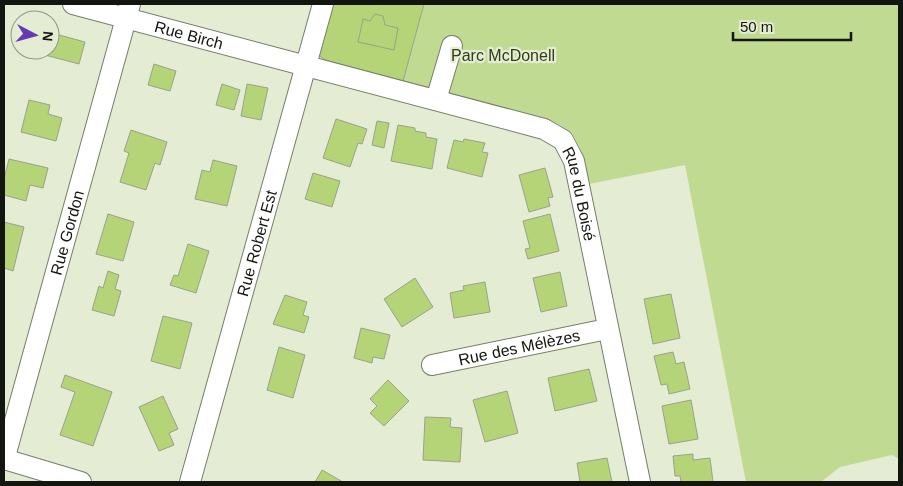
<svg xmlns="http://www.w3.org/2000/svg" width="903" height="486" viewBox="0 0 903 486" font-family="Helvetica,sans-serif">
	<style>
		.green { fill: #c0da91 }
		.building { fill: #b4d477; stroke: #99a28b }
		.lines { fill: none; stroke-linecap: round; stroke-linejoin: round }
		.minor-casing { stroke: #767e68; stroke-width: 22 }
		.minor { stroke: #fff; stroke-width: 20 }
		.labels { text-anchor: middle; stroke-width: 4.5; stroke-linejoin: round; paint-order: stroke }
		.street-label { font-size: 16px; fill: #13160e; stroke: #e4edd4 }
		.park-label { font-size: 16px; fill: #303d16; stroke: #e4edd4 }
	</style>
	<rect width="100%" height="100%" fill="#e4edd4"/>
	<polygon class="green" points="424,4 899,4 899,459 892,455 840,467 821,482 746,482 685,165 589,184 581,150 572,133 558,124 403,81"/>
	<g class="building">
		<polygon points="330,4 424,4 403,81 325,60 317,54"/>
		<polygon points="375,14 383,16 385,25 398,28 394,50 358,42 363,19 370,21"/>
		<polygon points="52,33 85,42 79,64 45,55 47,50 50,50"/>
		<polygon points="154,64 176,71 170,91 148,85"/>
		<polygon points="222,84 240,90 234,110 216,105"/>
		<polygon points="247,84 268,88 261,120 241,116"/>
		<polygon points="29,100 50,105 48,114 62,118 56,141 21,132"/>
		<polygon points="336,119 367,129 362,144 358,143 350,167 323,158"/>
		<polygon points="377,121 389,123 384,148 372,145"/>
		<polygon points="398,125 415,128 415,131 426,133 426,137 437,139 432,169 391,161"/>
		<polygon points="131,130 167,142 160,165 155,163 146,190 120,182 129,153 124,151"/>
		<polygon points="464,139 485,143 482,152 488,153 482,177 447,168 454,140 463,142"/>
		<polygon points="9,159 48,168 43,188 30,185 26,201 4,195 4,179"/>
		<polygon points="213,160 237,166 227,206 195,199 202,170 210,172"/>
		<polygon points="545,168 553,197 548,198 550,206 529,212 519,175"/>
		<polygon points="313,173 340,181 332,207 305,199"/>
		<polygon points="108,214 134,222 123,261 96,254"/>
		<polygon points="550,214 559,251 528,259 525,249 530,248 523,221"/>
		<polygon points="4,222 24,227 13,271 4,268"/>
		<polygon points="188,244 209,251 196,293 170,285 174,275 178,276"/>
		<polygon points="108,271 119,275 115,289 121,291 114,316 92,310 99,286 103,288"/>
		<polygon points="560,272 567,306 541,312 533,278"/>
		<polygon points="415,278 433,307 402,327 384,299"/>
		<polygon points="485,282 490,312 454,318 450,293 464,290 463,286"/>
		<polygon points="671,294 680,338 653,344 644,299"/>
		<polygon points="285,295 307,302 303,315 309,317 304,333 273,324"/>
		<polygon points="163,316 192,323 180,369 151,361"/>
		<polygon points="361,328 390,335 384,359 373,357 372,363 354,358"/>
		<polygon points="279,347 305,355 293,398 267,390"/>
		<polygon points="673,352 676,364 684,362 690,389 669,394 667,384 661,385 654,356"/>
		<polygon points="589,369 597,401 555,411 548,378"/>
		<polygon points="65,375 112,392 93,446 60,435 75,392 61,387"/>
		<polygon points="388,380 409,401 384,426 370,413 377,406 370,399"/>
		<polygon points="507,391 518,433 485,442 473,400"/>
		<polygon points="163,396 178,429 169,433 174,445 159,451 139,407"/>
		<polygon points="691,400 698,439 669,444 662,406"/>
		<polygon points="425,417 451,418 450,427 462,428 460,462 423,460"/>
		<polygon points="693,454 693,460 710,458 713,482 681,482 680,476 675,476 673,456"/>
		<polygon points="607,458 612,482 580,482 577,463"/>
		<polygon points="322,470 343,482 315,482"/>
	</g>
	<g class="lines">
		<g class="minor-casing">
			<g id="minor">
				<path id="s1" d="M 73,4 L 544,129 L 563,140 L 574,161 L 640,482"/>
				<polyline points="436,100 452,46"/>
				<path id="s2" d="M 432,365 L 607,329"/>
				<polyline points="4,459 81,482"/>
				<path id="s3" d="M 4,460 L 130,4"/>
				<path id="s4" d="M 190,482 L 323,4"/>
			</g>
		</g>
		<use href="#minor" class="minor"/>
	</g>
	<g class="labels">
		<g class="street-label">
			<text dy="6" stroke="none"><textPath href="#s1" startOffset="120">Rue Birch</textPath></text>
			<text dy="6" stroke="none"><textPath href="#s1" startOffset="566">Rue du Boisé</textPath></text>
			<text dy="6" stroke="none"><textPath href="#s3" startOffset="236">Rue Gordon</textPath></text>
			<text dy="6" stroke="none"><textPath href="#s4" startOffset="248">Rue Robert Est</textPath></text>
			<text dy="6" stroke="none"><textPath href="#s2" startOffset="89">Rue des Mélèzes</textPath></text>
		</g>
		<g class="park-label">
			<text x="503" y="61">Parc McDonell</text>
		</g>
	</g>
	<rect width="903" height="486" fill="none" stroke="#13160e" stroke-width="10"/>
	<g transform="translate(35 35) rotate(96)"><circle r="24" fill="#e4edd4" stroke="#909785"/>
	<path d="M0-4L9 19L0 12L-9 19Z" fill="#663ab2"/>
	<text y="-8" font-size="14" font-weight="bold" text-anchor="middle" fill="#13160e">N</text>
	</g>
	<path d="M733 32v8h118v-8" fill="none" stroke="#13160e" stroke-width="2.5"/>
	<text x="740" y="32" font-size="15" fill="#13160e" stroke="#e4edd4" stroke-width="4" paint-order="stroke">50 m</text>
</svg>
